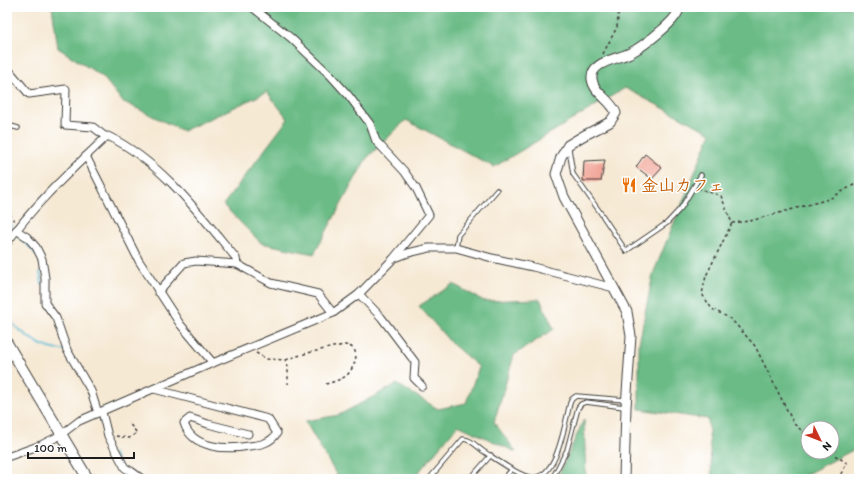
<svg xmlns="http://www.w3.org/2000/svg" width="866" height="486" viewBox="0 0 866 486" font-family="Itim,'Klee One',sans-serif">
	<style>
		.forest { fill: #6abb86; stroke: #436c51; fill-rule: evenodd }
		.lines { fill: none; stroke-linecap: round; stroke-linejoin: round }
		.stream { stroke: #52b7d0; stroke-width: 2 }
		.building { fill: #f2a497 }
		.service-casing { stroke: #3d3b38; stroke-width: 5.5 }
		.minor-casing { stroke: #3d3b38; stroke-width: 9 }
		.tertiary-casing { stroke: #3d3b38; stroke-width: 11 }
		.secondary-casing { stroke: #3d3b38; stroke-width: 12 }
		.path { stroke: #3d3b38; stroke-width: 1.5; stroke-dasharray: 3 3; stroke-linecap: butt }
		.service { stroke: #fff; stroke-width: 3.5 }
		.minor { stroke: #fff; stroke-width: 7 }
		.tertiary { stroke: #fff; stroke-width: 9 }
		.secondary { stroke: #fff; stroke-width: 10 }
		.labels { text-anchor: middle; stroke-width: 3; stroke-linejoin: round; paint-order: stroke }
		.food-label { font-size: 17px; font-weight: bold; fill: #c56008; stroke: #fff; text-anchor: start }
	</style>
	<rect width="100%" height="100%" fill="#fff"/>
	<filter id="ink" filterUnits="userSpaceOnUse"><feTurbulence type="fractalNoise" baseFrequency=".025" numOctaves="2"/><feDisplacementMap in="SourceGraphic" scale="8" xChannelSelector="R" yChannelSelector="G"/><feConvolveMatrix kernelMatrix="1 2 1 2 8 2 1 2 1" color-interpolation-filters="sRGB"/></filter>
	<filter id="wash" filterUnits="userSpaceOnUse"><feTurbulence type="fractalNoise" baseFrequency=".012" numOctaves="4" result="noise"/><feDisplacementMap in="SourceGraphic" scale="16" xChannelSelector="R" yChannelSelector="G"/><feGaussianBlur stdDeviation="0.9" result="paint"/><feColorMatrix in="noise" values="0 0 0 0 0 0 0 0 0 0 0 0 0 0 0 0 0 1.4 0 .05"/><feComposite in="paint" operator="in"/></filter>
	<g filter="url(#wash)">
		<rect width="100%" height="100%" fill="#f6e9d4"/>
		<g class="forest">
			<path d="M 52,7 L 859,7 L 859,455 L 853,450 L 797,479 L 712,479 L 708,419 L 639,409 L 639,343 L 653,274 L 711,133 L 625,88 L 494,167 L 406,120 L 366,159 L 314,254 L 261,243 L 223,205 L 288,119 L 267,92 L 183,131 L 122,101 L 103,77 L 58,48 ZM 808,428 L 832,428 L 832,452 L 808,452 Z"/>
			<polygon points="453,284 484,301 540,299 554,329 514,355 494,422 516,452 458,425 413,479 339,479 305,421 339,415 397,384 438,409 466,403 479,367 451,343 419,306"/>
			<polygon points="584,419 586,479 557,479"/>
		</g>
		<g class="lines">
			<g class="stream">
				<polyline points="7,220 14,230"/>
				<polyline points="16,234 33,250 36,255"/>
				<polyline points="40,271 42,284"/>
				<path d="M 7,319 C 24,334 42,351 65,350"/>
				<polyline points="100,418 101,423"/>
				<polyline points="113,453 126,479"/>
			</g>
		</g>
		<g id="blocks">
			<g class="building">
				<polygon points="645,154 662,168 652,179 636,167"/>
				<polygon points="605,160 601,181 583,181 584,161"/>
			</g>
		</g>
	</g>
	<g filter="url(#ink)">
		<use href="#blocks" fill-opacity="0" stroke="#3d3b38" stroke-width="1"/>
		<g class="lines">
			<g class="service-casing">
				<g id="service">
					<polyline points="7,125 18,128"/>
					<polyline points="569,149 573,174 600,212 626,251 667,223 681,208 701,175"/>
					<polyline points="456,248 458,235 497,190"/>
					<path d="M 429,479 L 463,439 C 471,439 476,446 483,451 C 496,459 514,473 529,477 C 557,484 565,422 570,403 L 572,399 L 576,396 L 625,400"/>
					<polyline points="470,479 491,455"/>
					<polyline points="504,479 512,469"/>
					<polyline points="552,479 567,450 578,408 581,404 586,402 624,407"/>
				</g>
			</g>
			<g class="minor-casing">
				<g id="minor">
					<path d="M 7,68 L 29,94 L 66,89 L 65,125 L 93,127 L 106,137 L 108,136 C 161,162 199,213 236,258 L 237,264 L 271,283 L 318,294 L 333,313"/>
					<polyline points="86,156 139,261 180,324 213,363"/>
					<polyline points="16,230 27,237 36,247 42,259 45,278 45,303 56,318 67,350 91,391 98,413"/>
					<path d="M 7,243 C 35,203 71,171 106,137"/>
					<polyline points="395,258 408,253 429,248 456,248 492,258 533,267 614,288"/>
					<polyline points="158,292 184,263 196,261 237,264"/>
					<polyline points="359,294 381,317 415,362 414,378 422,386"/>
					<path d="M 154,389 L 268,419 L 277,433 C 271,443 260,445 249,446 C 227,450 192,449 184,423 L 190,418 L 208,424 L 248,434"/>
					<polyline points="102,412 108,436 125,468 131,471 142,479"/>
					<polyline points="7,457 41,445 59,436 79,421 208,365 333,313 359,294 393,259 429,215 416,188 404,171 376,141 370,124 349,96 330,75 291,38 252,7"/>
				</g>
			</g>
			<g class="tertiary-casing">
				<path id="tertiary" d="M 624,479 L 626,407 L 631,336 L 627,312 L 564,197 L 556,174 L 561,157 L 568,145 L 583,136 L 610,122 L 616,113 C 611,99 594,94 592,79 C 590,61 620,59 632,52 C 643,46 680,19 679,7"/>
			</g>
			<g class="secondary-casing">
				<polyline id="secondary" points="7,343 88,479"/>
			</g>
			<g class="path">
				<polyline points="603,54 617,27 619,7"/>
				<polyline points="698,188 721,196 732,223 706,276 702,294 712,309 731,319 755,346 794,424 808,436"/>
				<polyline points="7,208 15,223"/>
				<polyline points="732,223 750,221 829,199 859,182"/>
				<polyline points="256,353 267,359 286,360 288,367 288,384"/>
				<path d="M 286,360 C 301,354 317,351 333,347 C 337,347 342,345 345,345 C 363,347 355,368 346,376 C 340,380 333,382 326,384"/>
				<polyline points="116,436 129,438 137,433 128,422"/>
				<polyline points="830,452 847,463 838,479"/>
			</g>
			<use href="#service" class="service"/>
			<use href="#minor" class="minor"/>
			<use href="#tertiary" class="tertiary"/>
			<use href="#secondary" class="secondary"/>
		</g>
	</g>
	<defs>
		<g id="restaurant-bare" transform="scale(1.2)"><path d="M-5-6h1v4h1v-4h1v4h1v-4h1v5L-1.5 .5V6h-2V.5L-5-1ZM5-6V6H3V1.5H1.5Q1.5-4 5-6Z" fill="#e8710a" stroke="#fff" stroke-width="2.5" paint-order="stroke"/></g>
	</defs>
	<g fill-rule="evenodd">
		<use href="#restaurant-bare" x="629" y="185"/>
	</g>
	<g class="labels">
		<g class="food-label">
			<text x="641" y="191">金山カフェ</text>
		</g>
	</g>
	<rect width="866" height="486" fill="none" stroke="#fff" stroke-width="24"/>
	<g transform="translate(820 440) rotate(133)"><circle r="19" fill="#ffffff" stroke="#a4a4a4"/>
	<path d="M0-3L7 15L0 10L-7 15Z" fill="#c8321e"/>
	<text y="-6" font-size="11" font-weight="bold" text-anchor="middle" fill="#1c1c1c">N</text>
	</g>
	<path d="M28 452v6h106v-6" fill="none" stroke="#1c1c1c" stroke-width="2"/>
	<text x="34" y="452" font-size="12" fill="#1c1c1c" stroke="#ffffff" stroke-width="3" paint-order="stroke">100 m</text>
</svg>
